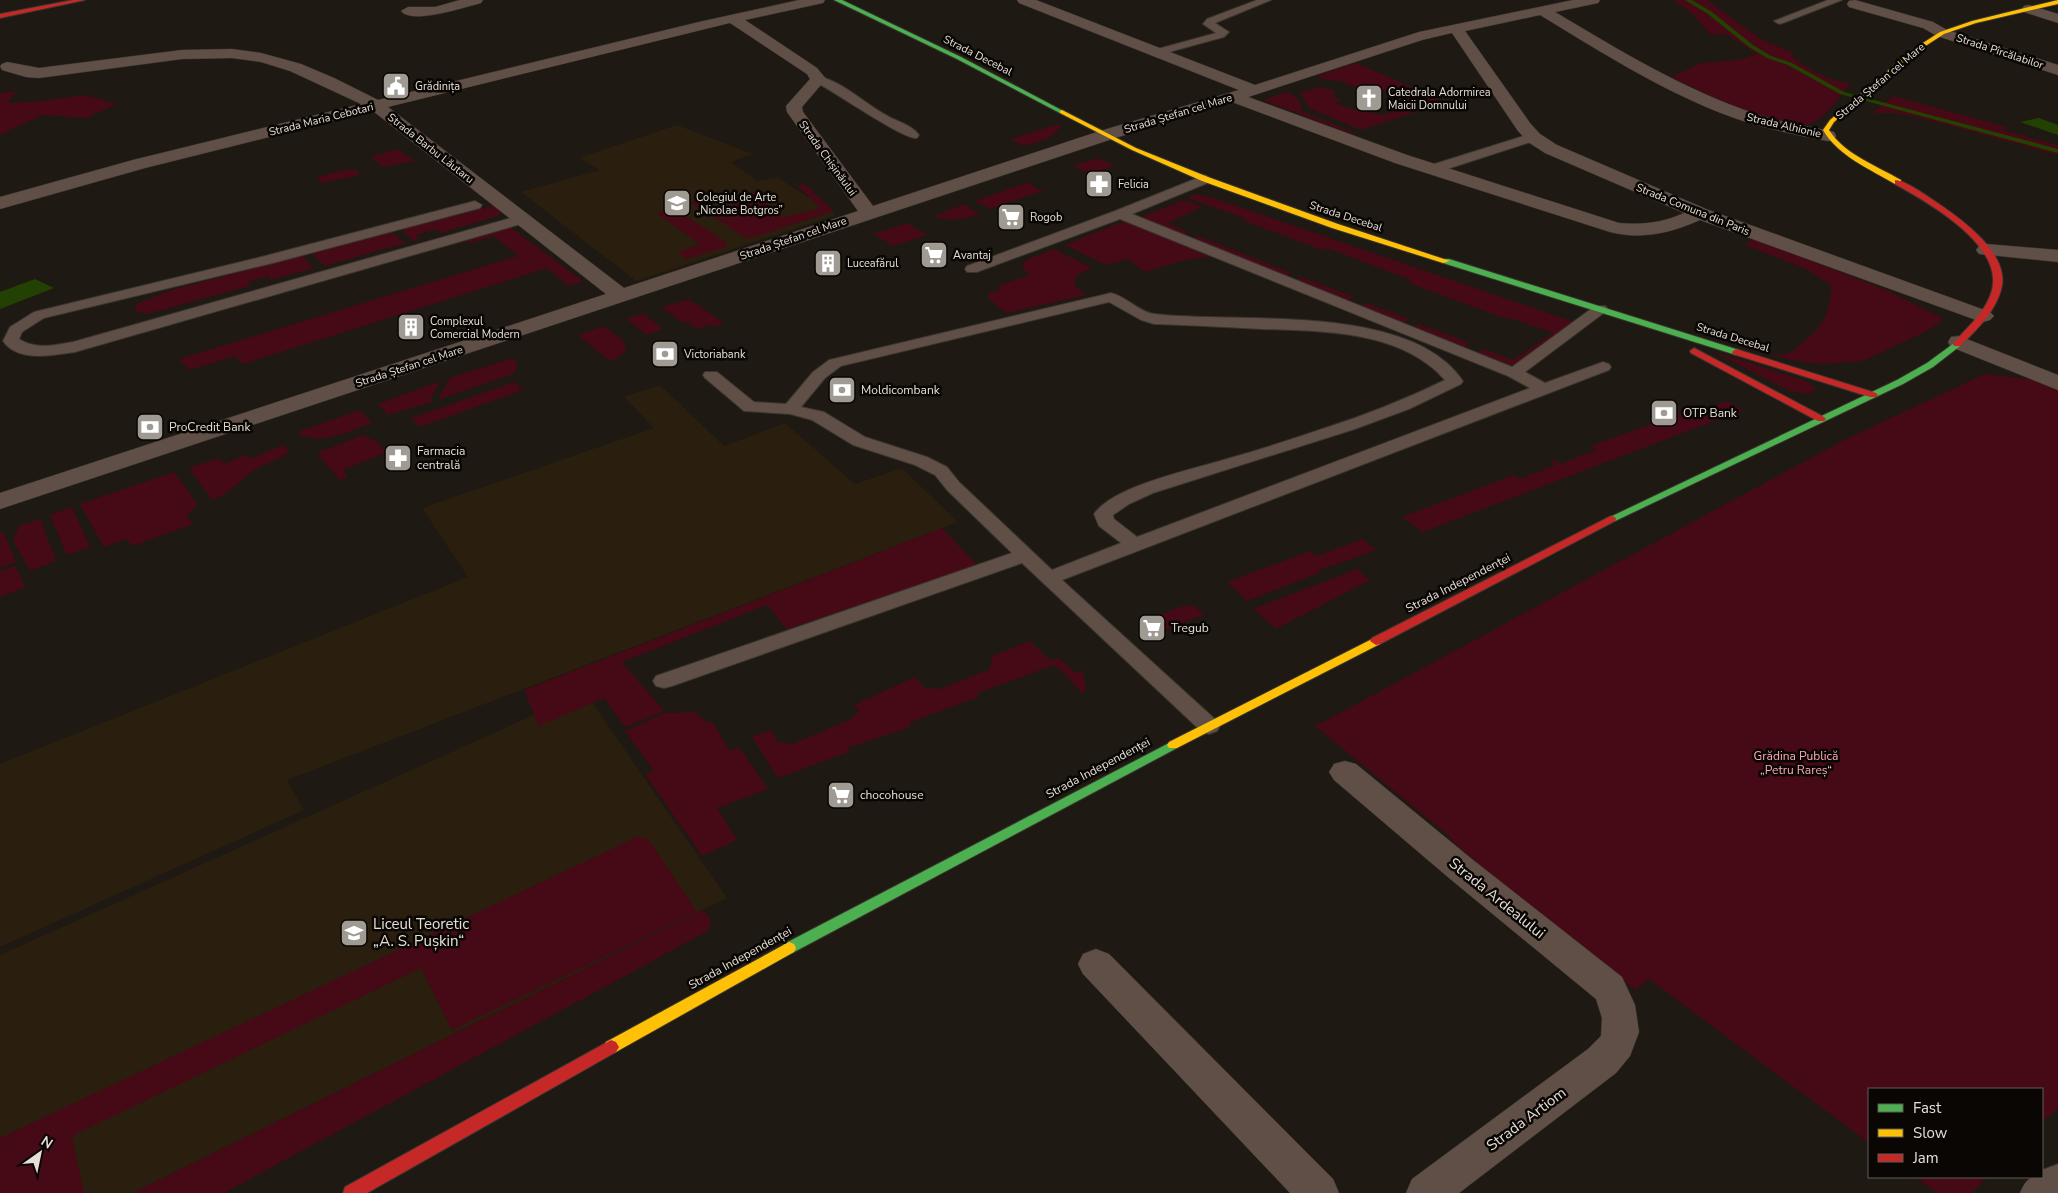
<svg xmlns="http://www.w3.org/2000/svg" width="2058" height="1193" viewBox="0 0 2058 1193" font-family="'Nunito Sans',sans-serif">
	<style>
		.built { fill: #2a1e0e }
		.green { fill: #460a16 }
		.water { fill: #234102 }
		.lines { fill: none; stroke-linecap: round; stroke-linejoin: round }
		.stream { fill: #234102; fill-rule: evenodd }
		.lane-casing { stroke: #39352e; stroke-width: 2 }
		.street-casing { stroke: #39352e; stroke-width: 1 }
		.fast-casing { stroke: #39352e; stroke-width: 2 }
		.slow-casing { stroke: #39352e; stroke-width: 2 }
		.jam-casing { stroke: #39352e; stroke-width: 2 }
		.lane { fill: #5f4f46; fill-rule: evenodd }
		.street { fill: #5f4f46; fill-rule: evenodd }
		.fast { fill: #4caf50; fill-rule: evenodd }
		.slow { fill: #ffc107; fill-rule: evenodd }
		.jam { fill: #c62828; fill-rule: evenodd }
		.labels { text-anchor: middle; stroke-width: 5; stroke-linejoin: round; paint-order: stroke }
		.far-street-label { font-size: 11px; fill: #e5dfd7; stroke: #090603 }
		.far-poi-label { font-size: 11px; fill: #e5dfd7; stroke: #090603; text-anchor: start }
		.poi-label { font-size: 12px; fill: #e5dfd7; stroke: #090603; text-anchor: start }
		.street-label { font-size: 12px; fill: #e5dfd7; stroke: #090603 }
		.park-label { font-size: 12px; fill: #fcacb1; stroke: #090603 }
		.near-street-label { font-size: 15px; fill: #e5dfd7; stroke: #090603 }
		.near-poi-label { font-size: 15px; fill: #e5dfd7; stroke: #090603; text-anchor: start }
	</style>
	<rect width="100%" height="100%" fill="#1e1912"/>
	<g class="built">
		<polygon points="677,125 753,154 731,162 757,181 777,177 836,215 636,281 521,192 599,170 579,158"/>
		<polygon points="660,385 724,446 785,423 855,484 902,468 958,522 287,780 304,810 0,947 0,764 468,577 422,508 654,428 624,397"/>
		<polygon points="585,692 727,898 133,1193 0,1193 0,955"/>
	</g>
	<g class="green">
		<path d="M 1672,0 L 1707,0 L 1762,40 L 1794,53 L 1792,56 C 1808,70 1831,82 1851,83 C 1840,96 1827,116 1811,124 C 1789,136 1695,88 1671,77 L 1701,63 L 1738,60 L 1757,54 L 1726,34 L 1711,35 C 1700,22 1688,7 1672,0 Z"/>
		<path d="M 1356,63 L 1445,102 L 1361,130 L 1309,108 L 1300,93 L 1321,87 L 1334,91 L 1335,95 L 1332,96 L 1341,100 L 1335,103 L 1355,110 L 1384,115 L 1411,105 C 1398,87 1372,91 1353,86 C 1348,85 1343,81 1338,81 C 1331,81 1323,79 1316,76 Z"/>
		<polygon points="17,91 8,101 10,103 41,101 85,95 117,104 86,118 42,115 0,135 0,93"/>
		<path d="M 1287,92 C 1296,97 1301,100 1302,111 L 1355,133 L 1352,134 L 1263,100 Z"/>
		<polygon points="1893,96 2007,127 2003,130 2058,145 2058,155 1921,118 1895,113 1872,113"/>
		<path d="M 1059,124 L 1061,125 C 1055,139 1038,142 1024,146 L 1010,139 Z"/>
		<polygon points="397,149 415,161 383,167 371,157"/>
		<polygon points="1098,158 1115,166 1090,174 1073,166"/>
		<polygon points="344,170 356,170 360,175 322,183 317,177"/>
		<polygon points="1029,182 1037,189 1045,190 991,209 975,201"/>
		<polygon points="805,184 834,211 751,238 744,237 720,221 728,217 718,220 690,202 700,199 728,217 731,216 734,200 753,192 783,217 821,208 797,186"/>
		<polygon points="1195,194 1210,197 1574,322 1522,362 1510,365 1477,353 1484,349 1513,360 1553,333 1510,318 1506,319 1409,283 1411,280 1327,248 1322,250 1242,220 1244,218 1187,198"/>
		<polygon points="1184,200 1202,207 1168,223 1189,233 1181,236 1141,217"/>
		<path d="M 964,204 L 969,207 L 967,208 L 981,214 C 965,219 950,223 934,216 Z"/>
		<polygon points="491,206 502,210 498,216 440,233 436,229 415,235 419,239 413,241 401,229"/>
		<polygon points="674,208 726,242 726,247 687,259 677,252 700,244 656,213"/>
		<polygon points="1127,222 1133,224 1210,257 1185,260 1145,272 1127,259 1111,264 1104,264 1065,245 1119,223"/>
		<polygon points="907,223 927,235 893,246 873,234"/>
		<polygon points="509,226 583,281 569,286 547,268 243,364 235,356 189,370 179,359 518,256 494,236 470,243 465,240"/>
		<polygon points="391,231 405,243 325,266 312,254"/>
		<polygon points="1198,236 1291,273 1284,277 1190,240"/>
		<path d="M 1754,238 L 1888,291 L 1944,319 L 1929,330 L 1863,361 L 1821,364 L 1797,361 L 1748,349 L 1743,345 C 1755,349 1777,358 1789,353 C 1793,352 1797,347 1801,344 C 1823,327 1831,312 1831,285 L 1806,269 L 1745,245 Z"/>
		<polygon points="1054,249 1092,268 1077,275 1074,285 1086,295 1006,313 988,298 990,293 1000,290 998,286 1029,275 1022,267 1026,260"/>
		<polygon points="302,255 314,268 271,280 268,276 248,282 250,286 147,314 136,311 136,304 172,290"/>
		<polygon points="1301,277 1354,297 1347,301 1294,280"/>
		<polygon points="687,300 692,301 724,323 713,327 710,324 697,329 687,322 684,323 661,307"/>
		<polygon points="1367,303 1409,319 1401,324 1361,307"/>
		<polygon points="643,313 663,329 647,335 626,319"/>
		<polygon points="1419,324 1470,343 1463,348 1413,328"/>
		<polygon points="604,326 625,342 622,344 627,347 621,356 610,361 578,335"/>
		<polygon points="1710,350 1808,382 1816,389 1808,394 1790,391"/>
		<polygon points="511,359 517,361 516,370 513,374 440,399 439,396 451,377"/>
		<path d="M 1985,374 L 2037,380 L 2058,388 L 2058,1109 L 2042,1122 L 2042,1089 L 1869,1089 L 1869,1143 L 1649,979 L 1635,990 C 1575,940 1511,895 1453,842 L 1450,837 L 1313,724 L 1321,723 L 1340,713 L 1846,439 Z"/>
		<polygon points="441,381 431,397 432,402 388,415 378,404"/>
		<polygon points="514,382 523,390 423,426 419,426 411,418"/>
		<polygon points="1727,401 1743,410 1423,532 1402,517 1514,475 1520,479 1555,465 1550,461 1554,460 1560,464 1596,450 1591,446 1689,410 1695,413"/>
		<path d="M 360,410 L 372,423 C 350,431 318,448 297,432 Z"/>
		<polygon points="363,435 378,442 386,453 342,470 348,477 340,480 317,453"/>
		<path d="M 284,445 L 289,452 C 278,461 265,463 254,470 C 239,481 230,494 212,500 L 189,468 L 219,458 L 224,464 L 245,455 L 249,459 Z"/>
		<polygon points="174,472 198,505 190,511 187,517 193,524 132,546 127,539 104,547 80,504"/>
		<polygon points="72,507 90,547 67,555 50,515"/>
		<polygon points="40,519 56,561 30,571 13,540 19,526"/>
		<polygon points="942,528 978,566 787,629 767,605 622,662 664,711 625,727 604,698 539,726 524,690"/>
		<polygon points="3,532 16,562 0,568 0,533"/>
		<polygon points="1363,539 1376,550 1317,571 1319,573 1247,601 1227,582 1310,551 1317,556"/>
		<polygon points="11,567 16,567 25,587 0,597 0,572"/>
		<polygon points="1357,569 1370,580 1276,629 1253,609"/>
		<polygon points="1185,605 1188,607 1193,605 1204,615 1155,634 1142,622"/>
		<polygon points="1030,641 1047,658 1053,660 1058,658 1076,673 1083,671 1086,690 1082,693 1060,669 1054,665 978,693 978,697 909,723 910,727 848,748 849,752 778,778 752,737 771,730 778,742 793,744 851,719 859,710 854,705 915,677 925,688 940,689 990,669 992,656"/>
		<polygon points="695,712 705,721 713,723 729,750 740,748 768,789 717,808 737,840 702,856 645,774 654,771 625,731 665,713"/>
		<polygon points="639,836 649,840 697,912 452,1030 421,968 72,1136 84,1193 0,1193 0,1138"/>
		<polygon points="703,910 711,920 708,931 224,1193 133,1193"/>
		<polygon points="1915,1177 1987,1177 1972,1193 1937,1193"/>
	</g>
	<g class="water">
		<polygon points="2039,118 2058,125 2058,135 2020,122"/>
		<polygon points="35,279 54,288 0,309 0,292"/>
	</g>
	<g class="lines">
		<polygon class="stream" points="1685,0 1692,0 1712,12 1753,45 1771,56 1792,63 1844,92 2058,149 2058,153 1840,94 1788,65 1767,58 1749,47 1708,14"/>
		<g class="lane-casing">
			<g id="lane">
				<polygon points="1257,0 1271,0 1215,23 1229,32 1224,37 1158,55 1153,52 1154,50 1216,33 1203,24 1207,19"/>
				<polygon points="1828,0 1842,0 1783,23 1779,24 1774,21"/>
				<path d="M 818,76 C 843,82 864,103 886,115 C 897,122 911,124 919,135 L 917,138 C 905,141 832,90 814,81 L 812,79 Z"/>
				<polygon points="1533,133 1539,137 1537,140 1438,172 1433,173 1427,169 1428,166"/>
				<path d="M 1205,175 L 1212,179 L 1210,182 L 1132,214 L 1512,367 L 1595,306 L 1605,306 L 1608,309 L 1605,312 L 1525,372 L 1545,383 L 1603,362 L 1609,364 L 1611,367 L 1609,370 L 1062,580 L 1217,721 L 1220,726 L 1217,731 L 1209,734 L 1201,731 L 1022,563 L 672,686 L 664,688 L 656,686 L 653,681 L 656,676 L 1012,553 L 947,490 L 935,475 L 915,465 L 853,445 L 812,420 L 790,414 L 744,411 L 705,378 L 703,375 L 705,372 L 717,372 L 754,402 L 786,404 L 813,372 L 829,360 L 1111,293 C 1126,296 1140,313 1155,314 C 1240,324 1409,302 1463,381 L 1461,384 L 1409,409 L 1355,429 L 1153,493 L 1129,504 L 1113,515 L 1114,519 L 1137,537 L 1530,388 L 1508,376 L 1120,219 L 977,272 L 967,272 L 965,269 L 967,266 L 1115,211 ZM 1109,302 L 1141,320 L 1154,324 C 1190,325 1226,327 1261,329 C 1322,331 1401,330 1445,380 C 1406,399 1366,415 1325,428 C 1293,439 1262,449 1230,458 C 1195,469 1114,485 1094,514 L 1099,526 L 1121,543 L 1052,570 L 959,482 L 947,467 L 927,457 L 865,437 L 824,412 L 801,407 L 825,378 L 841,366 Z"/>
				<path d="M 475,201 L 482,205 L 480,208 L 273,263 L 44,318 L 22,332 L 19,339 C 37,350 54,345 73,342 L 518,216 L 528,216 L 530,219 L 528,222 L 75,352 C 53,355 18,363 3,341 L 10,327 L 34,312 L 265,256 Z"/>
			</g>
		</g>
		<g class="street-casing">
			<g id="street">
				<path d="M 460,0 L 483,0 L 481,3 C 465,7 412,25 401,11 L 408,7 L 435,7 Z"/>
				<path d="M 799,0 L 825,0 L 823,3 L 745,20 L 817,68 L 826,79 L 802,107 L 803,112 L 873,206 L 1100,131 L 1239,90 L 1019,3 L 1017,0 L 1036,0 L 1255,85 L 1419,32 L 1573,0 L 1600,0 L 1598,3 L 1555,12 C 1619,50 1684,90 1756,114 C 1781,123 1808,126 1834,132 L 1836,136 L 1834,140 L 1828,141 C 1800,136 1773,130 1746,122 C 1673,98 1606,55 1540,15 L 1465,31 L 1530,123 L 1540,134 L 1557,145 L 1706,209 L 1990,312 L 1994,316 L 1990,320 L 1983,322 L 1976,320 L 1700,220 C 1671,233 1641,240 1610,232 L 1395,163 L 1232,102 L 1112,139 L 0,509 L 0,493 L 606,294 L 373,111 L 145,168 L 0,209 L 0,197 L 133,160 L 361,104 L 290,71 L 261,62 L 232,58 L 182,59 L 39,78 L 26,77 L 2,70 L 0,66 L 2,64 L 7,62 L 39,68 L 182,50 L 232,49 L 261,53 L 301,64 L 334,78 L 378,100 L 699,22 ZM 730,23 L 807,74 L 810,79 L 786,106 L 787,112 L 858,211 L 624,288 L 388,107 ZM 1452,33 L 1518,131 L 1528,142 L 1545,153 L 1684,213 C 1662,223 1643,225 1619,223 L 1407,155 L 1248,97 L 1422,40 Z"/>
				<polygon points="1855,0 1933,22 1947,30 2058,65 2058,75 1937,36 1923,28 1849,7 1847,4 1849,1"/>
				<polygon points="2029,5 2058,14 2058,23 2024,12 2022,9 2024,6"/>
				<polygon points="1986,244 2058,250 2058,262 1979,254 1976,250 1979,246"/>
				<polygon points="1959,336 2058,375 2058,390 1951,347 1948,342 1951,337"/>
				<polygon points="1345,761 1356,764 1473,860 1622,977 1635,1005 1639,1032 1630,1056 1616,1073 1459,1193 1406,1193 1412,1179 1588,1049 1601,1036 1602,1018 1596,999 1449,878 1334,780 1329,772 1334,764"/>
				<polygon points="1096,949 1109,954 1333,1179 1339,1193 1290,1193 1083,974 1078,964 1083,954"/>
				<path d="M 2058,1164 L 2058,1193 L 2020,1193 C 2026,1180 2028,1177 2042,1177 L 2042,1170 Z"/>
			</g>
		</g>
		<g class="fast-casing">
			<g id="fast">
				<polygon points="834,0 842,0 961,57 1065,112 1060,113 957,59"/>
				<polygon points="1443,259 1449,259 1739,350 1740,352 1736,355 1733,354 1443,263"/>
				<polygon points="1957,341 1960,342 1960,346 1933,367 1903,384 1615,521 1607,521 1606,519 1897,380 1927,363"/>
				<polygon points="1173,741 1177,742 1179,745 1177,748 794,952 789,954 784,952 782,948 784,944"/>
			</g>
		</g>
		<g class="slow-casing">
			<g id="slow">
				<path d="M 2058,0 L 2058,4 L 1976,23 L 1944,34 L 1916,52 L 1834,122 L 1829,130 C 1844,154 1877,166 1901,180 L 1901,184 L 1895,184 C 1870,169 1838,156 1823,130 L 1830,120 L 1912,50 L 1940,32 L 1972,21 Z"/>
				<polygon points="1062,110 1136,148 1208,177 1338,224 1450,261 1443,263 1332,228 1202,181 1132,150 1060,113 1060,111"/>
				<polygon points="1376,637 1380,638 1382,641 1380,644 1177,748 1169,748 1167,745 1169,742"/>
				<polygon points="789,942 794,944 796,948 794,952 616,1052 611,1054 606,1052 603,1047 606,1042"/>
			</g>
		</g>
		<g class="jam-casing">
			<g id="jam">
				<polygon points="73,0 85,0 0,18 0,14"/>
				<path d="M 1895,180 C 1905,180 1927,196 1936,202 C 1960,218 2008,252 2002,286 C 1997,310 1977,330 1960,346 L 1954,346 L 1953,344 C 1966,328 1982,316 1990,296 C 2010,248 1929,203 1895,184 Z"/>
				<polygon points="1694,348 1824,417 1826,419 1824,421 1818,421 1691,353 1690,351"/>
				<polygon points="1736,349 1876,393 1878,395 1876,397 1870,397 1733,354 1732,352"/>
				<polygon points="1611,516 1615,517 1616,519 1615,521 1380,644 1376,645 1370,641 1372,638"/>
				<polygon points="611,1040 616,1042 619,1047 616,1052 367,1193 343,1193 345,1187"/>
			</g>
		</g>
		<use href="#lane" class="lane"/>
		<use href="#street" class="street"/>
		<use href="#fast" class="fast"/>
		<use href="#slow" class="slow"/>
		<use href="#jam" class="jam"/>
	</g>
	<defs>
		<g id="civic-square" transform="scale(1.4375)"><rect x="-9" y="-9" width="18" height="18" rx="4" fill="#9f9a92" stroke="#090603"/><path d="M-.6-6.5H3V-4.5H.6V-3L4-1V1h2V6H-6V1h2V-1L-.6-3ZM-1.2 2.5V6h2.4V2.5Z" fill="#fff"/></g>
		<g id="church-square" transform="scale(1.4375)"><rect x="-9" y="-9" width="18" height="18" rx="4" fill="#9f9a92" stroke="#090603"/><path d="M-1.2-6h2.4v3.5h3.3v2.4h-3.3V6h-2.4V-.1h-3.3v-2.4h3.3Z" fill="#fff"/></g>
		<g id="pharmacy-square" transform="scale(1.4375)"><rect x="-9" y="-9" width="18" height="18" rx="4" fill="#9f9a92" stroke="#090603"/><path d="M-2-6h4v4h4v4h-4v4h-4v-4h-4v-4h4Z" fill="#fff"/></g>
		<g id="university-square" transform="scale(1.4375)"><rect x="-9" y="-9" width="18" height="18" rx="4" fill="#9f9a92" stroke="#090603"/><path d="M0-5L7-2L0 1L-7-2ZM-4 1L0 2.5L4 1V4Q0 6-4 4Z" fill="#fff"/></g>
		<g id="supermarket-square" transform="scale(1.4375)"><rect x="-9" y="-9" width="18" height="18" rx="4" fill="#9f9a92" stroke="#090603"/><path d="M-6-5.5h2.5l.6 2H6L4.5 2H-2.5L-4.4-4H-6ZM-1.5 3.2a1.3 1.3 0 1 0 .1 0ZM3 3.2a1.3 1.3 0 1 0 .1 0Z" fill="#fff"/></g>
		<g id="building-square" transform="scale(1.4375)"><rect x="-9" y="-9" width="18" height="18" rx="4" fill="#9f9a92" stroke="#090603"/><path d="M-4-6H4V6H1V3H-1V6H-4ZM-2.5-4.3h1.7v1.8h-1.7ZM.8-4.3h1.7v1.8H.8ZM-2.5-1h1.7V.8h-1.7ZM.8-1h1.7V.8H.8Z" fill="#fff"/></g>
		<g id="bank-square" transform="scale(1.4375)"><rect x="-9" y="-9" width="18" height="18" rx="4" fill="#9f9a92" stroke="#090603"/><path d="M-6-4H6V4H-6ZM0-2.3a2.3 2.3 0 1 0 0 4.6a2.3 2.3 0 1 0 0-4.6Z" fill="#fff"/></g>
		<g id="school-square" transform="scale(1.4375)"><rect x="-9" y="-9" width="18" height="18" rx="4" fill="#9f9a92" stroke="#090603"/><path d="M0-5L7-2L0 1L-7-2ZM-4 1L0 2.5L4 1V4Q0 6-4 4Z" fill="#fff"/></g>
	</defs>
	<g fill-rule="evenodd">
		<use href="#civic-square" x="396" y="86"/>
		<use href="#church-square" x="1369" y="98"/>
		<use href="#pharmacy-square" x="1099" y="184"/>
		<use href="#university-square" x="677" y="203"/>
		<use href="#supermarket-square" x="1011" y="217"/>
		<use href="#supermarket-square" x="934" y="255"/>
		<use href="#building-square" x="828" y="263"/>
		<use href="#building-square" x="411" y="327"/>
		<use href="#bank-square" x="665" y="354"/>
		<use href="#bank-square" x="842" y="390"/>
		<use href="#bank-square" x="1664" y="413"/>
		<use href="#bank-square" x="150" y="427"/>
		<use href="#pharmacy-square" x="398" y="458"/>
		<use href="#supermarket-square" x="1152" y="628"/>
		<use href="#supermarket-square" x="841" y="795"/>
		<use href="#school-square" x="354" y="933"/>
	</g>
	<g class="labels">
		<g class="far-street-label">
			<text transform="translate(2000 51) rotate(18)" y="4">Strada Pîrcălabilor</text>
			<text transform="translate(978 55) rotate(27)" y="4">Strada Decebal</text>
			<text transform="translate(1880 81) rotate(-40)" y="4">Strada Ștefan cel Mare</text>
			<text transform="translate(1178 113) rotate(-17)" y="4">Strada Ștefan cel Mare</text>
			<text transform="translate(321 119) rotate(-14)" y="4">Strada Maria Cebotari</text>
			<text transform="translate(1784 125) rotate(13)" y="4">Strada Alhionie</text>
			<text transform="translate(431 148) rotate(38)" y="4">Strada Barbu Lăutaru</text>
			<text transform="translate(828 158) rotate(54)" y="4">Strada Chișinăului</text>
			<text transform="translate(1693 209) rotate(22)" y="4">Strada Comuna din Paris</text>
			<text transform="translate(1346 216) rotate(18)" y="4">Strada Decebal</text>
			<text transform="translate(793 238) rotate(-19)" y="4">Strada Ștefan cel Mare</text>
			<text transform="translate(1733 337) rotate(17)" y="4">Strada Decebal</text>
			<text transform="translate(409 366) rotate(-18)" y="4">Strada Ștefan cel Mare</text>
		</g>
		<g class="far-poi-label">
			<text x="415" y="90">Grădinița</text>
			<text x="1388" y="96">Catedrala Adormirea<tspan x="1388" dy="13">Maicii Domnului</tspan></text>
			<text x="1118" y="188">Felicia</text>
			<text x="696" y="201">Colegiul de Arte<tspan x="696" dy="13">„Nicolae Botgros”</tspan></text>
			<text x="1030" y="221">Rogob</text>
			<text x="953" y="259">Аvantaj</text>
			<text x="847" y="267">Luceafărul</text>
			<text x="430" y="325">Complexul<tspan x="430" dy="13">Comercial Modern</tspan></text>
			<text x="684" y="358">Victoriabank</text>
		</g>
		<g class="poi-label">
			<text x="861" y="394">Moldicombank</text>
			<text x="1683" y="417">OTP Bank</text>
			<text x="169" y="431">ProCredit Bank</text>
			<text x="417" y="455">Farmacia<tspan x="417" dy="14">centrală</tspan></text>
			<text x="1171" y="632">Tregub</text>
			<text x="860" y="799">chocohouse</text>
		</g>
		<g class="street-label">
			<text transform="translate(1458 583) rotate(-27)" y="4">Strada Independenței</text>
			<text transform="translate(1098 768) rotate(-28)" y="4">Strada Independenței</text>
			<text transform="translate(740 958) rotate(-29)" y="4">Strada Independenței</text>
		</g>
		<g class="park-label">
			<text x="1796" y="760">Grădina Publică<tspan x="1796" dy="14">„Petru Rareș“</tspan></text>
		</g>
		<g class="near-street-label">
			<text transform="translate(1497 898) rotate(39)" y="5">Strada Ardealului</text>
			<text transform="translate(1526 1119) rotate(-37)" y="5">Strada Artiom</text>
		</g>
		<g class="near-poi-label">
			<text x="373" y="929">Liceul Teoretic<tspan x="373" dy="17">„A. S. Pușkin“</tspan></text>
		</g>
	</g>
	<rect x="1868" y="1088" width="175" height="90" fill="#090603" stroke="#615d58"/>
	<rect x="1878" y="1104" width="25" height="8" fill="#4caf50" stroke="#615d58"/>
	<text x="1913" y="1113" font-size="15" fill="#e5dfd7">Fast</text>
	<rect x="1878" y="1129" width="25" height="8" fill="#ffc107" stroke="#615d58"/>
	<text x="1913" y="1138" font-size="15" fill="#e5dfd7">Slow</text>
	<rect x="1878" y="1154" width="25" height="8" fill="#c62828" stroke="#615d58"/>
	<text x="1913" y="1163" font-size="15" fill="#e5dfd7">Jam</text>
	<g transform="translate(40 1153) rotate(33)" stroke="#090603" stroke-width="4" paint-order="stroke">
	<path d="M0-4L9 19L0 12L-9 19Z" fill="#e5dfd7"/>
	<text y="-8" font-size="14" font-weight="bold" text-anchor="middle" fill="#e5dfd7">N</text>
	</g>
</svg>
